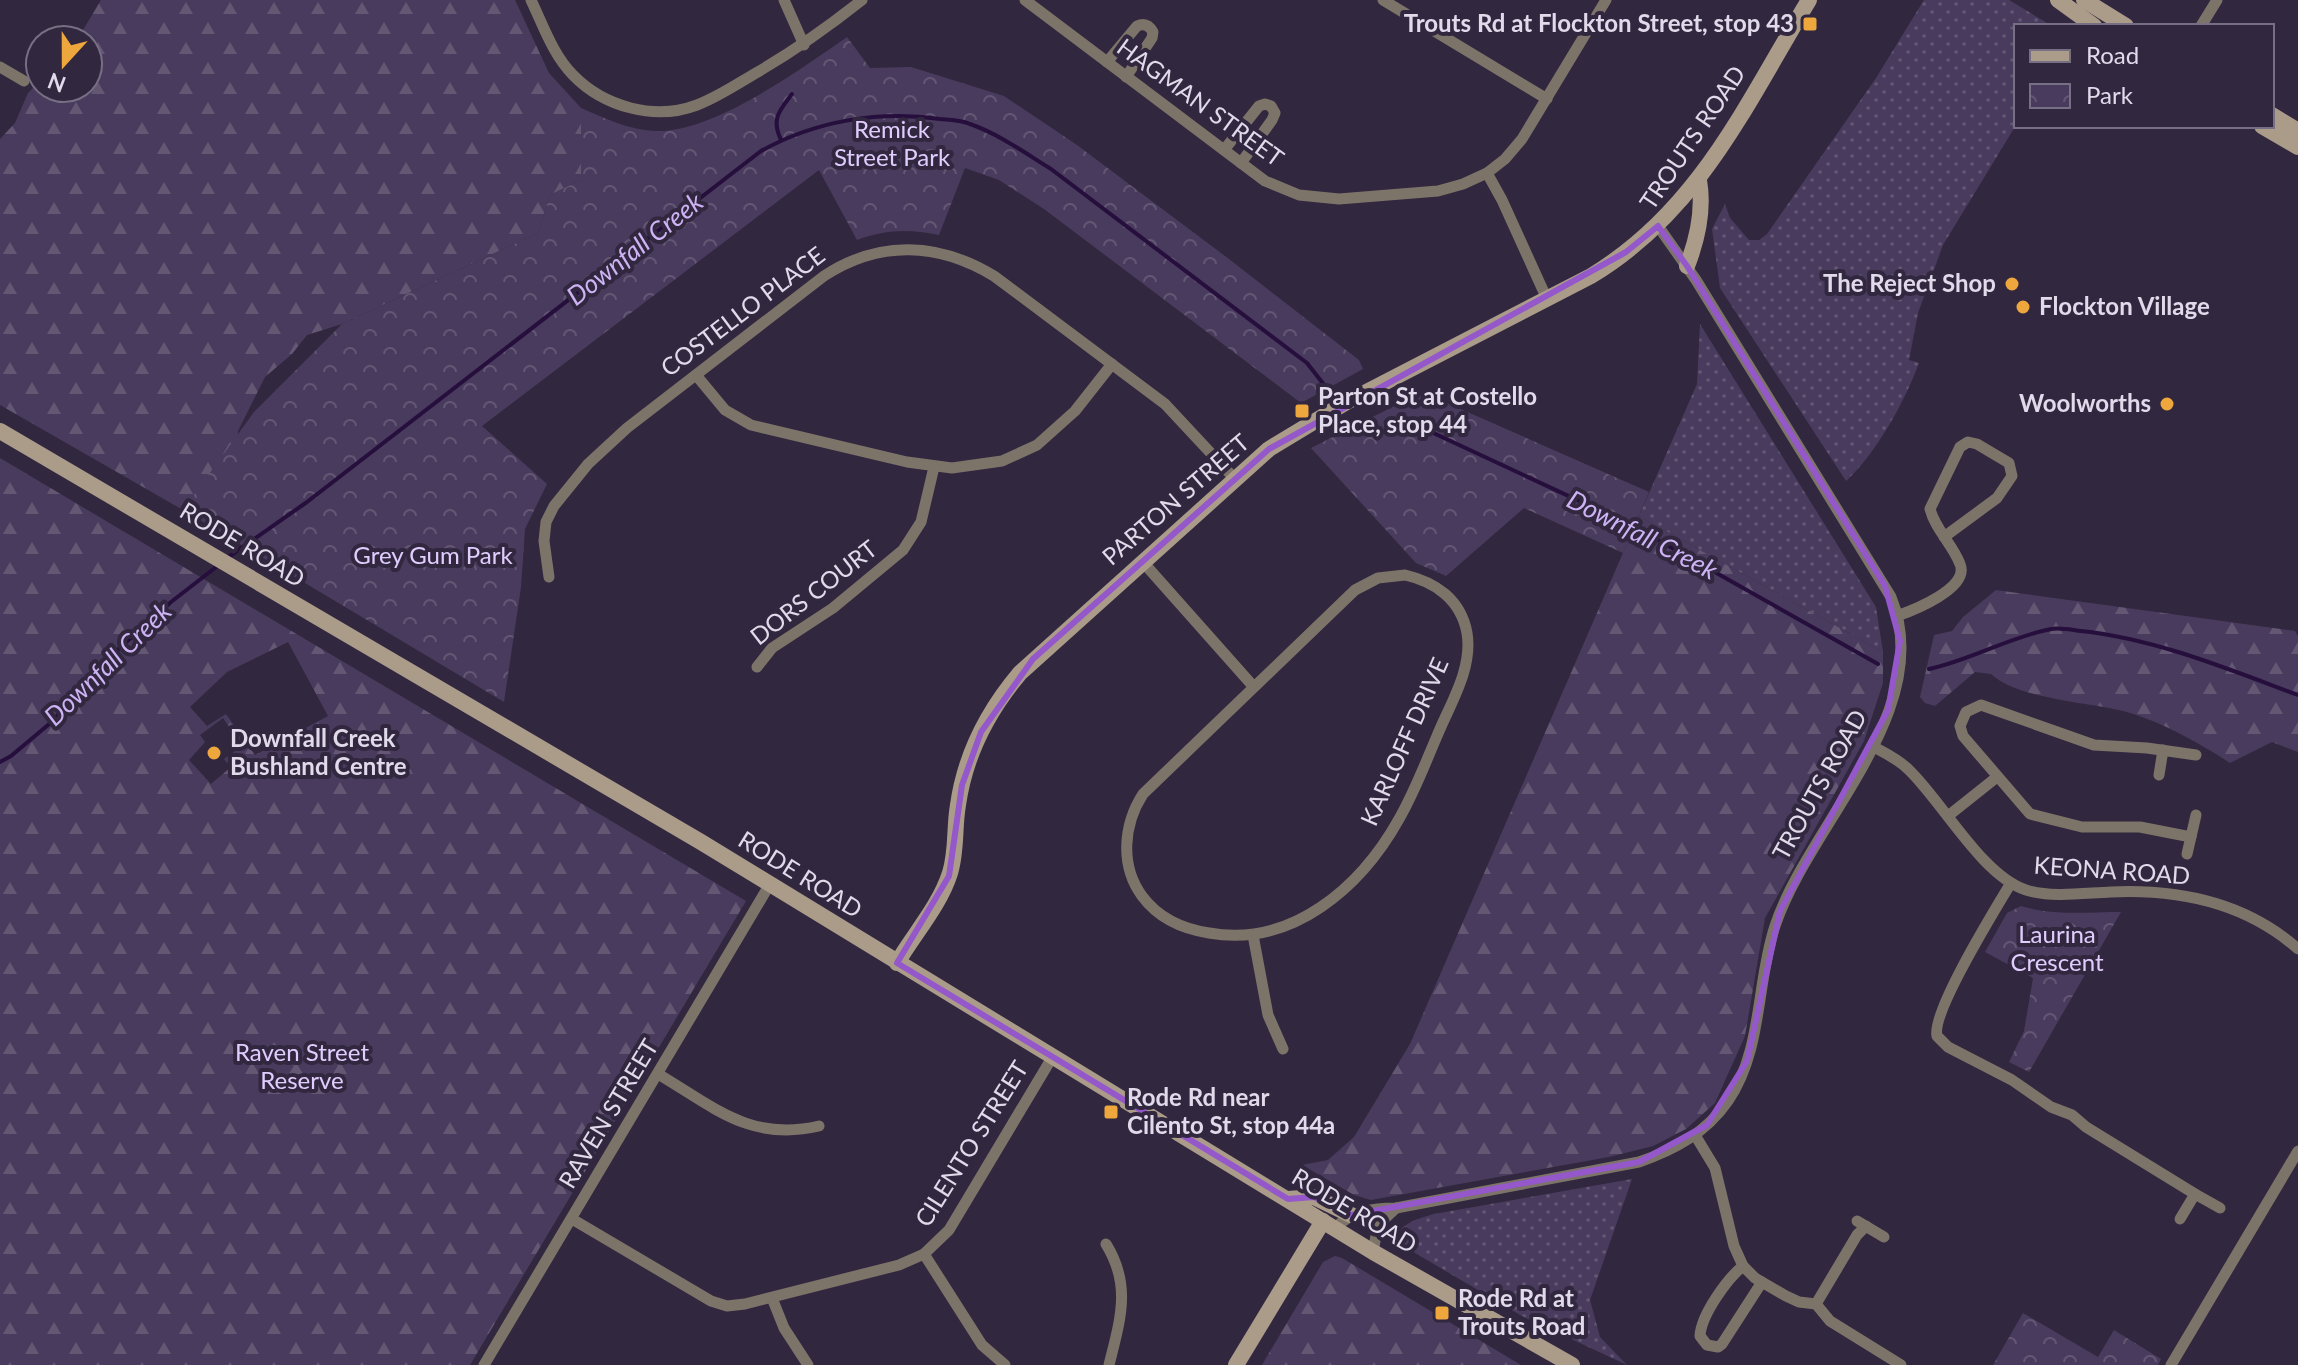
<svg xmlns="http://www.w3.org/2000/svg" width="2298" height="1365" viewBox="0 0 2298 1365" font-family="Lato,sans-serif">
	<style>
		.grass { fill: url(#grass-dots) }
		.forest { fill: url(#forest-firs); fill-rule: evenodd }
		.park { fill: url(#park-crowns) }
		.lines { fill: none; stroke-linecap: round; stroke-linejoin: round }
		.stream { stroke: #260e3d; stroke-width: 4 }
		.street { stroke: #7d7469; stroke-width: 11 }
		.secondary { stroke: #ab9c8a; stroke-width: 16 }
		.marked { fill: none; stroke: #9458ca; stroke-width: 6; stroke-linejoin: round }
		.poi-dot { fill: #eea73c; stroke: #31273f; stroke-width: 3 }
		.labels { text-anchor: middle; stroke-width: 8; stroke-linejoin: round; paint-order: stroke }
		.poi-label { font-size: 24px; font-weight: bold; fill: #e0daea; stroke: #31273f; text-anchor: start }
		.street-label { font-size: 24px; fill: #e0daea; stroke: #31273f }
		.park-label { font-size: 24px; fill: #e0cdfe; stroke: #31273f }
		.water-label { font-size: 26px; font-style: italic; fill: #cdb3f4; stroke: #31273f }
	</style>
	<defs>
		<pattern id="grass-dots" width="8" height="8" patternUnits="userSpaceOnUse" patternTransform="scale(2)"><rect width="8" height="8" fill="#493b5d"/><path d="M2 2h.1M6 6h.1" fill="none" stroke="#635774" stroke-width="1.8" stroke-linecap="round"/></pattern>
		<pattern id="forest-firs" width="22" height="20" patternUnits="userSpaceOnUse" patternTransform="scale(2)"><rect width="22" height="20" fill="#493b5d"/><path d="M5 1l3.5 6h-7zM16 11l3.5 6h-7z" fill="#635774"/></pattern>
		<pattern id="park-crowns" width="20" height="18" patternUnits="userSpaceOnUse" patternTransform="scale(2)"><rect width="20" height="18" fill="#493b5d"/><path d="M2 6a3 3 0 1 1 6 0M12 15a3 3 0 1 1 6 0" fill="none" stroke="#635774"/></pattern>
	</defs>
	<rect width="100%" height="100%" fill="#31273f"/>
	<g class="grass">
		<path d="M 1924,0 L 2009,0 L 2052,26 L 2016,26 L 2016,125 L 1943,245 L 1918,313 L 1909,360 L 1919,363 C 1905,401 1876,454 1846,481 L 1720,288 L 1712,229 L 1725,204 L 1730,218 L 1749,240 L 1759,240 L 1767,234 L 1876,78 Z"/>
		<polygon points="1700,324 1876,607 1883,652 1639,516 1697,384"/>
		<path d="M 1632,1179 L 1590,1300 L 1600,1337 L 1627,1365 L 1522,1316 L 1393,1240 C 1403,1222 1415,1220 1434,1214 Z"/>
	</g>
	<g class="forest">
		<polygon points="101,0 515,0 549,73 581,108 581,180 550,195 538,233 342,324 307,335 292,354 265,377 238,431 237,450 203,505 183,510 0,405 0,139 15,123 28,93 40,81 40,88 88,88 88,40 77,40"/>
		<path d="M 0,458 L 746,901 L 470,1365 L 0,1365 ZM 288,642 L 328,716 L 255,755 L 226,714 L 207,726 L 190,707 L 227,672 ZM 223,718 L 242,746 L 224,759 L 231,767 L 211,784 L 189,760 L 205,742 L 200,735 Z"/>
		<polygon points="1639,516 1883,652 1883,683 1864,741 1765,918 1745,1036 1715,1103 1686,1129 1653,1146 1609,1157 1371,1200 1354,1195 1302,1165 1328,1160 1354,1137 1410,1044"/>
		<path d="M 1996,590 L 2295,631 L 2298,636 L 2298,752 L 2272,742 L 2230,763 C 2198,742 2157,719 2119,710 C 2085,702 2016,698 1991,674 L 1975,672 L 1935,706 L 1925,703 L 1920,697 L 1934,635 L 1952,631 L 1963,617 Z"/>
		<polygon points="1335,1256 1342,1258 1521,1365 1262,1365 1323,1262"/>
	</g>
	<g class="park">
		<path d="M 847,37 L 870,68 L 911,67 L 1004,96 L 1077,145 L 1225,256 L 1359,360 L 1363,369 L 1301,403 L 1044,209 L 999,180 L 965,168 L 939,235 C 909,229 886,229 857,240 L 819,170 L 482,426 L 547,484 L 525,529 L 521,587 L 504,702 L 183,510 L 254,412 L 342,324 L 538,233 L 550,195 L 581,180 L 581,108 C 606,119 629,130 656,131 C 713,133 801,69 847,37 Z"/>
		<polygon points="1422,392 1649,492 1623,553 1524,508 1446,576 1416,563 1311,448"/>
		<path d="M 2021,906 C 2053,916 2087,912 2121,912 L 2029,1072 L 2009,1062 L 2024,1031 L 2033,978 L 1985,952 L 2007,913 Z"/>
		<polygon points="2023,1313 2098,1357 2114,1330 2161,1359 2158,1365 1993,1365"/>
	</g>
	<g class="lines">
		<g class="stream">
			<path d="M 781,140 C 771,119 779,111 792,94"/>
			<polyline points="1399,417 1633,526 1878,664"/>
			<path d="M 227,558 L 307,502 L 761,151 C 815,121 879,110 940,119 C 950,120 961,120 970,124 C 999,134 1025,153 1051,169 L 1307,363 L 1325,386"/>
			<path d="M 1929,669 C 1971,660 2009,637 2051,629 C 2060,627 2072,630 2081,631 C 2156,639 2228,669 2298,695"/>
			<polyline points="0,762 11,756 54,720 85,679 171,602 220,564"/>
		</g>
		<g class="street">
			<path d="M 531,0 C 543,25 553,55 573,75 C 604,107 655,121 697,105 C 718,97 737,84 756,73 C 794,51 828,27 862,0"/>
			<polyline points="784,0 804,45"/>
			<polyline points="1025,0 1265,181 1299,195 1339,199 1438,191 1463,184 1487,173 1505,159 1522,139 1606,0"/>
			<polyline points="1383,0 1547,99"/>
			<polyline points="2201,26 2217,0"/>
			<path d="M 1107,62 L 1137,26 C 1144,23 1149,25 1153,32 L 1152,38 L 1126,77"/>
			<polyline points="0,67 24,81"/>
			<polyline points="1224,150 1259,106 1265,104 1271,106 1275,113 1272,120 1241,163"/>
			<polyline points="1487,173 1502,200 1547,299"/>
			<polyline points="696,375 725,410 751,425 907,462 952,468 1002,461 1037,445 1075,411 1112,364"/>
			<polyline points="1142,561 1253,686"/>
			<path d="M 1405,575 C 1436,582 1461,600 1467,633 C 1473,669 1450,704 1437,736 C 1425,764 1414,793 1399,819 C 1361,887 1292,948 1209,933 C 1183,929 1159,919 1142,896 C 1120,866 1123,825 1143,794 L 1355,590 L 1378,578 Z"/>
			<path d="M 549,577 L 544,541 L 546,522 L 554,506 L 588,464 L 627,428 L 824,276 C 879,240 938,242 994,276 L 1165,404 L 1234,478"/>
			<path d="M 1897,616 C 1914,610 1970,588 1960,564 C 1953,545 1935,529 1930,509 L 1960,447 L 1968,442 L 1977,444 L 2009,463 L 2012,476 L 1997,498 L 1944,537"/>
			<polyline points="757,667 772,648 833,608 903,550 921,522 934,467"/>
			<path d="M 1872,746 C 1885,753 1898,759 1908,769 C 1942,801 1982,876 2026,890 C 2052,898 2084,893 2111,892 C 2179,889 2246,903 2298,949"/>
			<polyline points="2159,775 2163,750"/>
			<polyline points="1948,816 1997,777"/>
			<polyline points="2191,837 2140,827 2082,827 2030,814 1963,736 1960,726 1966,712 1981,705 2094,745 2147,748 2196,755"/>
			<polyline points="2187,854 2196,815"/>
			<path d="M 2011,883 C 1996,908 1931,1013 1937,1036 L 1948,1047 L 2012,1080 L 2051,1107 L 2072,1115 L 2086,1127 L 2195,1194"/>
			<polyline points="1253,935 1268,1015 1283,1049"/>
			<path d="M 658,1074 C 714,1107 750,1142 819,1126"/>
			<polyline points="1695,1135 1715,1168 1734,1246 1743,1266 1755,1278 1786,1296 1799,1302 1816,1304 1830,1321 1901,1365"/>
			<polyline points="572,1219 711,1301 727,1306 745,1304 899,1265 924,1254 949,1230 1053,1056"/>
			<polyline points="2180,1219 2195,1194 2220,1208"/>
			<polyline points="1857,1221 1884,1237"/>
			<path d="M 1335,1228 C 1352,1211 1372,1208 1396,1208 L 1639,1162 C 1674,1150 1706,1133 1728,1101 C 1763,1050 1756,983 1775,926 C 1808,825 1938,710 1891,597 L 1696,280 L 1658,226"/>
			<path d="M 1106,1244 C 1132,1286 1120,1320 1109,1365"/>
			<polyline points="1373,1252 1378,1225 1396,1208"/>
			<polyline points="924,1254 982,1345 1005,1365"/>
			<path d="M 1743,1266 C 1727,1279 1701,1315 1700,1336 L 1707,1345 L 1718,1347 L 1722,1344 L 1762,1282"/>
			<polyline points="772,1298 784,1328 808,1365"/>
			<polyline points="1816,1304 1857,1235 1866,1226"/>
			<polyline points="484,1365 770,884"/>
			<polyline points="2171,1365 2298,1151"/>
		</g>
		<g class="secondary">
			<polyline points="2058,0 2094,26"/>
			<polyline points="2084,0 2126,26"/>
			<polyline points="2272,115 2298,131"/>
			<polyline points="2262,126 2298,147"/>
			<path d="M 1687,266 C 1698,238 1704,209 1699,180"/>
			<polyline points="0,431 701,842 1373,1252 1572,1365"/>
			<path d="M 897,963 C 914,934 940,905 950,873 C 957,851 954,827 958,805 C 965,755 988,711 1020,673 L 1269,449 L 1345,403 L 1591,276 C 1699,211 1746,104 1809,0"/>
			<polyline points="1288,1199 1314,1197 1351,1215"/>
			<polyline points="1236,1365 1323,1221"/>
		</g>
	</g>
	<path class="marked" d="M 1658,226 L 1687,266 L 1885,586 L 1900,641 L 1888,710 L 1780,911 L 1747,1061 L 1707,1125 L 1639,1162 L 1351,1215 L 1314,1197 L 1288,1199 L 897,963 L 949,876 L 962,785 L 981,732 L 1033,659 L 1269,449 L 1626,252 Z"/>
	<g class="poi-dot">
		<rect x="1802" y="16" width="16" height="16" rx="4"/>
		<circle cx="2012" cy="284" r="8"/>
		<circle cx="2023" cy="307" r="8"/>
		<circle cx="2167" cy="404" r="8"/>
		<rect x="1294" y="403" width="16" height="16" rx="4"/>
		<circle cx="214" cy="753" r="8"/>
		<rect x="1103" y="1104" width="16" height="16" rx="4"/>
		<rect x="1434" y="1305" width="16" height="16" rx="4"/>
	</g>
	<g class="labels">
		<g class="poi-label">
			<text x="1794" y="32" text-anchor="end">Trouts Rd at Flockton Street, stop 43</text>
			<text x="1996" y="292" text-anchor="end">The Reject Shop</text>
			<text x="2039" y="315">Flockton Village</text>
			<text x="1318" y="405">Parton St at Costello<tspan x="1318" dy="28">Place, stop 44</tspan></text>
			<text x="2151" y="412" text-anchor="end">Woolworths</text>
			<text x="230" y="747">Downfall Creek<tspan x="230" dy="28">Bushland Centre</tspan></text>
			<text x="1127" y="1106">Rode Rd near<tspan x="1127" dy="28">Cilento St, stop 44a</tspan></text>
			<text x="1458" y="1307">Rode Rd at<tspan x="1458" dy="28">Trouts Road</tspan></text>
		</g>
		<g class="street-label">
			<text transform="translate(1200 103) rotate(36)" y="8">HAGMAN STREET</text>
			<text transform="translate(1693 138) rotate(-56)" y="8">TROUTS ROAD</text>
			<text transform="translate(743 312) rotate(-37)" y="8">COSTELLO PLACE</text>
			<text transform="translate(1176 500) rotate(-41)" y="8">PARTON STREET</text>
			<text transform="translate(242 545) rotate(31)" y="8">RODE ROAD</text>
			<text transform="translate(814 593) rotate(-38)" y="8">DORS COURT</text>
			<text transform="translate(1405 742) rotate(-66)" y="8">KARLOFF DRIVE</text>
			<text transform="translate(1820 785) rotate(-61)" y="8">TROUTS ROAD</text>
			<text transform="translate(2112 871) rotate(4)" y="8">KEONA ROAD</text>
			<text transform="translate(800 875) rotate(32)" y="8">RODE ROAD</text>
			<text transform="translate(609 1114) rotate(-59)" y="8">RAVEN STREET</text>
			<text transform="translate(972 1144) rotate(-58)" y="8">CILENTO STREET</text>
			<text transform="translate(1354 1211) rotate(31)" y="8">RODE ROAD</text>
		</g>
		<g class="park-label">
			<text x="892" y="138">Remick<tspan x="892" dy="28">Street Park</tspan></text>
			<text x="433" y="564">Grey Gum Park</text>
			<text x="2057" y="943">Laurina<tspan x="2057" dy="28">Crescent</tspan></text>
			<text x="302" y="1061">Raven Street<tspan x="302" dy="28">Reserve</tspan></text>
		</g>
		<g class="water-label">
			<text transform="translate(635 249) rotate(-38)" y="9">Downfall Creek</text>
			<text transform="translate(1642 535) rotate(27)" y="9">Downfall Creek</text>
			<text transform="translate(108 664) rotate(-44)" y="9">Downfall Creek</text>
		</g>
	</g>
	<rect x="2014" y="24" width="260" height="104" fill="#31273f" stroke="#776f83" stroke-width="2"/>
	<rect x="2030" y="50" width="40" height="12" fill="#ab9c8a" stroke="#776f83" stroke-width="2"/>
	<text x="2086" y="64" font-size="24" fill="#e0daea">Road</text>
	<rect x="2030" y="84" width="40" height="24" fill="url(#park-crowns)" stroke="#776f83" stroke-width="2"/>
	<text x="2086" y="104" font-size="24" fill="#e0daea">Park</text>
	<g transform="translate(64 64) rotate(201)"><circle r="38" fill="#31273f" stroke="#776f83" stroke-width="2"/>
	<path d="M0-6L14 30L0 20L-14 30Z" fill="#eea73c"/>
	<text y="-12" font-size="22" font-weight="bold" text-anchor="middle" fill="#e0daea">N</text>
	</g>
</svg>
